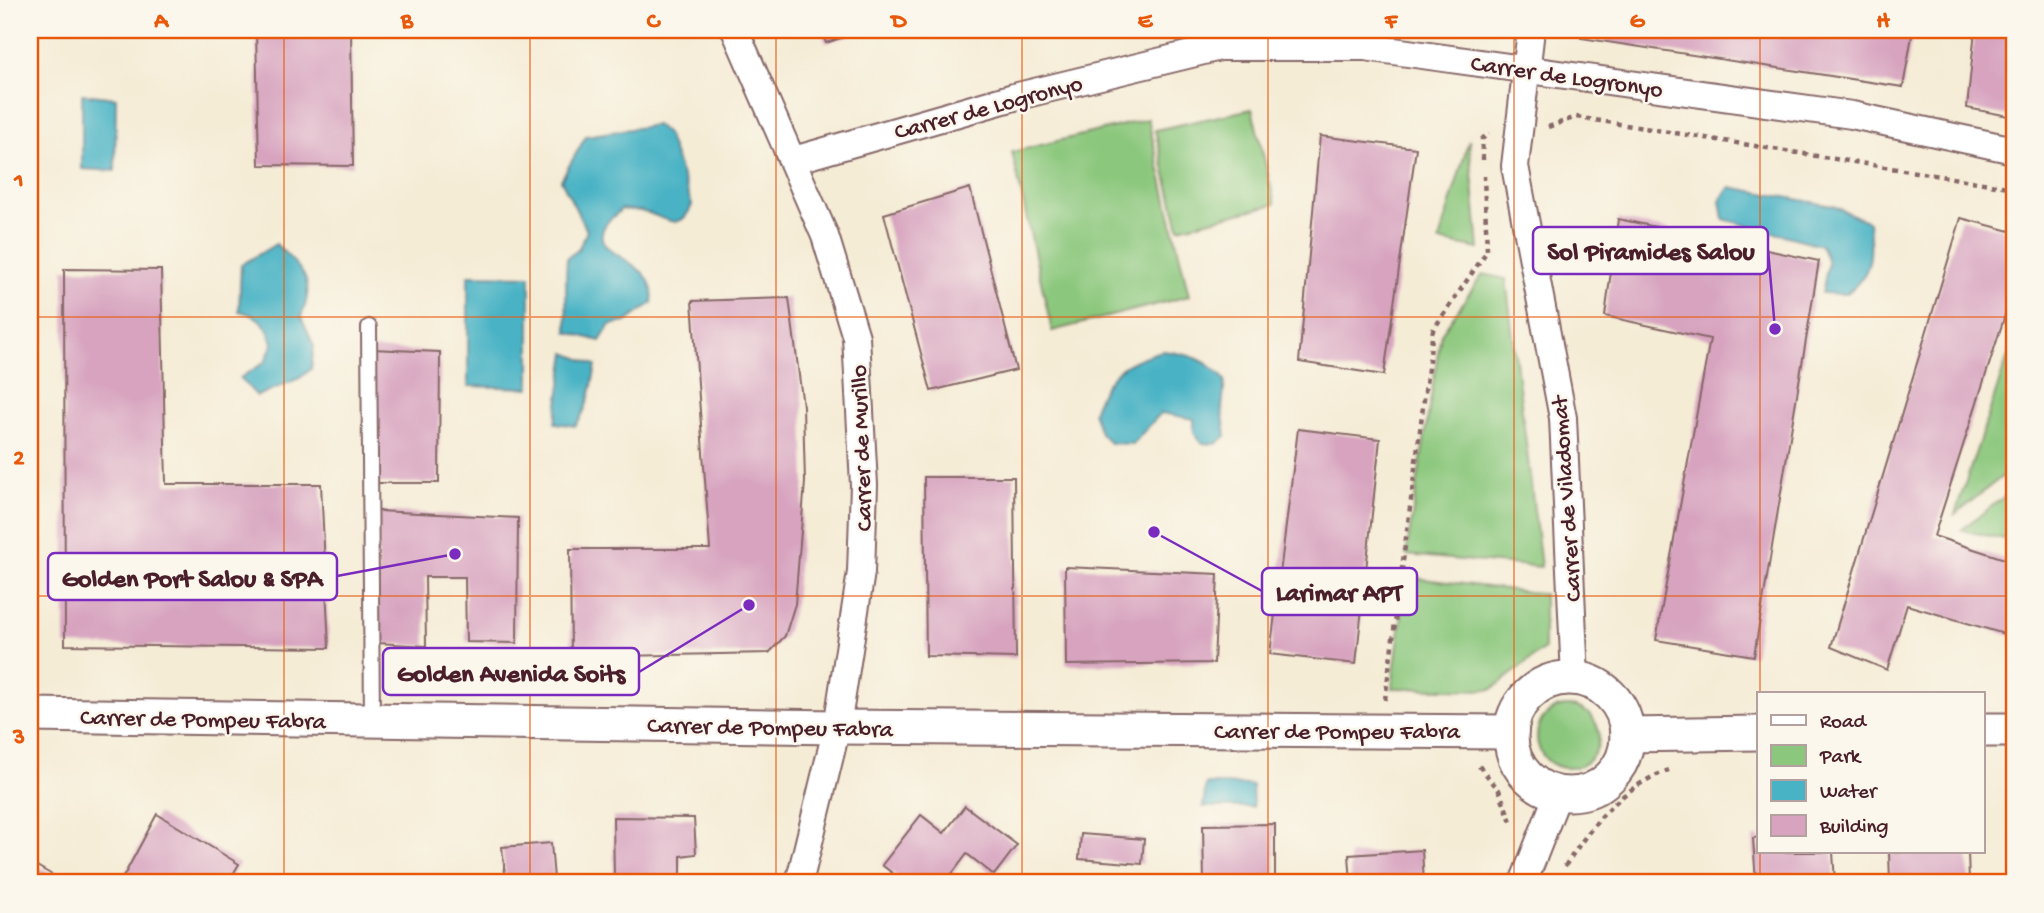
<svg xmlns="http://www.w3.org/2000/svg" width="2044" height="913" viewBox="0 0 2044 913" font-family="'Gochi Hand',sans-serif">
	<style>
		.green { fill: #8bc77d; stroke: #6a7354; stroke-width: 2 }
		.water { fill: #48b3c5; stroke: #496978; stroke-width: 2 }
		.building { fill: #d7a3bf }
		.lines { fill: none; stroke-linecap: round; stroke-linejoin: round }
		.service-casing { stroke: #866767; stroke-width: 18 }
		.minor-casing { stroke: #866767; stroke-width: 30 }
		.tertiary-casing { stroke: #866767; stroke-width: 37 }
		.path { stroke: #866767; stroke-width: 4.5; stroke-dasharray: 5 5; stroke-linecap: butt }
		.service { stroke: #fff; stroke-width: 14 }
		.minor { stroke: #fff; stroke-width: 26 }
		.tertiary { stroke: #fff; stroke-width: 33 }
		.grid { fill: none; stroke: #e8590c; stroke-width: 2; stroke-opacity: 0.55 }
		.labels { text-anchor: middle; stroke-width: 5; stroke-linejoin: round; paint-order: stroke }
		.street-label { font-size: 24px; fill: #4a1f2b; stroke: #fbf7ec }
		.leader { fill: none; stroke: #7b2cbf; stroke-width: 2.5 }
		.callout-dot { fill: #7b2cbf; stroke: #fbf7ec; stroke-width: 2.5 }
		.callout { fill: #fbf7ec; stroke: #7b2cbf; stroke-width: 2.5 }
		.callout-label { font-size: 26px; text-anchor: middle; font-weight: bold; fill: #4a1f2b }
		.neatline { fill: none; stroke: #e8590c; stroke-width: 2.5 }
		.grid-label { font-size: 23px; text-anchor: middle; font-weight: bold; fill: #e8590c }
	</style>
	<rect width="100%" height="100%" fill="#fbf7ec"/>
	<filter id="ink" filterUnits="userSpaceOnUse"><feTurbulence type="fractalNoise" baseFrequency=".0143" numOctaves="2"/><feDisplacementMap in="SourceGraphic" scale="14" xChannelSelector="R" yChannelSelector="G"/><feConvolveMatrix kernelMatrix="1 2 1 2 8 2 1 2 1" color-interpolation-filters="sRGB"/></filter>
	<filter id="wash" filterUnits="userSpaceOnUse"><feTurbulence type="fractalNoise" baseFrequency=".00686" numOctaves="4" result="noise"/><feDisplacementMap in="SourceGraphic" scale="28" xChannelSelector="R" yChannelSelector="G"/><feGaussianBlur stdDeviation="1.57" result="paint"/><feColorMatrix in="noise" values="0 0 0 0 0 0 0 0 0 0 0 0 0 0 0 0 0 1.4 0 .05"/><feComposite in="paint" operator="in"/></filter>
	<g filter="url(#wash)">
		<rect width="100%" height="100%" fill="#f5ecd6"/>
		<g class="green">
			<polygon points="1252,109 1275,204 1179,228 1155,130"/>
			<polygon points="1148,119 1189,296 1052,331 1012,152"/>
			<polygon points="1469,140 1479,249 1439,241"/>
			<polygon points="1483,274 1506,279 1541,567 1406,555 1441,334"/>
			<polygon points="2014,338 2014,467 1955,514"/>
			<polygon points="2014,489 2014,541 1961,530"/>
			<polygon points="1407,577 1544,594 1544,649 1491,690 1392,688"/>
			<circle cx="1568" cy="737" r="31"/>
		</g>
		<g class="water">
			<polygon points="82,94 116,98 115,171 82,169"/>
			<path d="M 656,125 L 667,134 L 692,205 C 679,236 663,215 644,212 C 637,210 628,210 621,209 C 617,215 610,218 606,224 C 583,259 660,255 652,303 L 626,322 L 610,325 L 600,341 L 567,332 C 567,307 565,283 567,258 L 578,250 L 587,231 L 561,180 L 586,136 Z"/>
			<path d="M 1730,187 L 1833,206 L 1869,222 C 1871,254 1875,272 1846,294 L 1822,293 L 1828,263 L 1821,245 L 1723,219 L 1720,200 Z"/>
			<path d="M 276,244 C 302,271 317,279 301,317 L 314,346 L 311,369 L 300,378 L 257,396 L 240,378 L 265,362 L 273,343 C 267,324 259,315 239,311 L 241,265 Z"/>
			<polygon points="468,275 530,276 530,388 468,386"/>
			<path d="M 1163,351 C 1190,354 1207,359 1225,380 L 1222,408 L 1226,436 L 1216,444 L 1202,443 L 1194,433 L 1194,419 L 1161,413 L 1132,444 L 1110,443 L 1100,433 L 1093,412 C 1107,373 1124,361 1163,351 Z"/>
			<path d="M 566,353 L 596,365 C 592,386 589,408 575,426 L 555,423 Z"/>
			<polygon points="1206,784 1252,785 1253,807 1203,807"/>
		</g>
		<g id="blocks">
			<g class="building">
				<polygon points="256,30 351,30 353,166 259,165"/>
				<polygon points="821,30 865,30 826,43"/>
				<polygon points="1583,30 1913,30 1903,87 1581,38"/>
				<polygon points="1975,30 2014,30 2014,117 1967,108"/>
				<polygon points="1320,136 1416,148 1384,375 1299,362"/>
				<polygon points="970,188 1016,370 931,391 884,214"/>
				<polygon points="1961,218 2014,232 2014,287 1934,536 2014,562 2014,637 1907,605 1887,670 1831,647"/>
				<polygon points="1618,219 1819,261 1754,656 1656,640 1710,339 1605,316"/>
				<polygon points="64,269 161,270 166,484 321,484 329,648 65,645"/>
				<polygon points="789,298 803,406 805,482 795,604 785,636 769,653 571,657 570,549 710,549 692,301"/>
				<polygon points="371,349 440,352 439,483 375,483"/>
				<polygon points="1298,429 1380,439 1356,664 1270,654"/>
				<polygon points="924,477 1014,477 1016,658 926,656"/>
				<polygon points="378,511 518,518 517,643 466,642 465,577 425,577 426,646 378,643"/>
				<polygon points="1065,567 1218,574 1214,663 1066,665"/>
				<polygon points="965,806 1017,845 994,875 967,854 945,883 905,883 882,865 921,815 944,833"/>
				<polygon points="157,814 239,864 228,883 120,883"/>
				<polygon points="613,817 694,818 696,854 681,856 681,879 614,879"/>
				<polygon points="1275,824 1275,883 1204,883 1203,825"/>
				<polygon points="1081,834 1144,839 1142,864 1079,859"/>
				<polygon points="1759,837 1759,852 1833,852 1835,883 1756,883 1753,838"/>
				<polygon points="551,843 554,879 506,882 502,847"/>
				<polygon points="1422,850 1424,883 1351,883 1349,855"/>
				<polygon points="1889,852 1968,852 1969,883 1890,883"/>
				<polygon points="30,862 66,883 30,883"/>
			</g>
		</g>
	</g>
	<g filter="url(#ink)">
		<use href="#blocks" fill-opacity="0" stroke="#866767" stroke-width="2"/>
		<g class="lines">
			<g class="service-casing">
				<polyline id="service" points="369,327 372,720"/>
			</g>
			<g class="minor-casing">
				<g id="minor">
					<polyline points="735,30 825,236 856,337 864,485 861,572 837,727 799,883"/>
					<polyline points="1531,30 1515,166 1563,418 1575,678"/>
					<polyline points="794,160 1014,97 1220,47 1365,47 1852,115 2014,150"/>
					<polyline points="1523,883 1558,794"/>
				</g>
			</g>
			<g class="tertiary-casing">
				<g id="tertiary">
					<circle cx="1569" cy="736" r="58"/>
					<polyline points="30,715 837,727 1511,732"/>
					<polyline points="1983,730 2014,730"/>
					<polyline points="1627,735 1759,733"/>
				</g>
			</g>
			<g class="path">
				<polyline points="1548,127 1576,117 2014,188"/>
				<polyline points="1483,160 1482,139 1489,133"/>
				<polyline points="1385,700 1433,330 1487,251 1484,176"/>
				<polyline points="1479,766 1499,790 1512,824"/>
				<path d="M 1565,866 C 1593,824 1619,788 1669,770"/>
			</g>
			<use href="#service" class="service"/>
			<use href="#minor" class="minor"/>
			<use href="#tertiary" class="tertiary"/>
		</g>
	</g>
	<path class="grid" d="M 284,30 L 284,883M 530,30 L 530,883M 776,30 L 776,883M 1022,30 L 1022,883M 1268,30 L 1268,883M 1514,30 L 1514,883M 1760,30 L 1760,694M 30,317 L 2014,317M 30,596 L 2014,596M 1760,852 L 1760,883"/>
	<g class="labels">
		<g class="street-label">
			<text transform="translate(1567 75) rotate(8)" y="8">Carrer de Logronyo</text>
			<text transform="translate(988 106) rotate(-15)" y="8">Carrer de Logronyo</text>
			<text transform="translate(860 448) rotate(-92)" y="8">Carrer de Murillo</text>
			<text transform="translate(1565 499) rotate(-94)" y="8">Carrer de Viladomat</text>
			<text transform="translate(203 718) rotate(1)" y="8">Carrer de Pompeu Fabra</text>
			<text transform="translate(770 726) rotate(1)" y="8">Carrer de Pompeu Fabra</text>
			<text x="1337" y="738">Carrer de Pompeu Fabra</text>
		</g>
	</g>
	<path class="leader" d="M1775 329L1768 250M455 554L337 576M1154 532L1262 591M749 605L639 672"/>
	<g class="callout-dot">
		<circle cx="1775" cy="329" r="7"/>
		<circle cx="455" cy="554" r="7"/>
		<circle cx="1154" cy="532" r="7"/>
		<circle cx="749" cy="605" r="7"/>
	</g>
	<g class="callout">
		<rect x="1533" y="227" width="235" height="47" rx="7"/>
		<rect x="48" y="553" width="289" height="47" rx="7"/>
		<rect x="1262" y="568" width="155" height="47" rx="7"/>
		<rect x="383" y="648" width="256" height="47" rx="7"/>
	</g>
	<g class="callout-label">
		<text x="1651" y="259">Sol Piramides Salou</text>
		<text x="192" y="586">Golden Port Salou &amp; SPA</text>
		<text x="1339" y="600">Larimar APT</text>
		<text x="511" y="681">Golden Avenida Soits</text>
	</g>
	<rect width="2044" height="913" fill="none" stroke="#fbf7ec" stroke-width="77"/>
	<rect x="1757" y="692" width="228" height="161" fill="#fbf7ec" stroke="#b4a19f" stroke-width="2"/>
	<rect x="1771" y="715" width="35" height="10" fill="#ffffff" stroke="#b4a19f" stroke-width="2"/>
	<text x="1820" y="727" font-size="21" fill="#4a1f2b">Road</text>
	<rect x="1771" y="745" width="35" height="21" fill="#8bc77d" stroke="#b4a19f" stroke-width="2"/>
	<text x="1820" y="762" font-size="21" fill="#4a1f2b">Park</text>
	<rect x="1771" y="780" width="35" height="21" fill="#48b3c5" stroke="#b4a19f" stroke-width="2"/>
	<text x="1820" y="797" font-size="21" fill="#4a1f2b">Water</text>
	<rect x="1771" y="815" width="35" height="21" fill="#d7a3bf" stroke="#b4a19f" stroke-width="2"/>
	<text x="1820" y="832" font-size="21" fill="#4a1f2b">Building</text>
	<rect x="38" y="38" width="1968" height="836" class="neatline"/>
	<g class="grid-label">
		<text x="161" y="27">A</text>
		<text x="407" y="27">B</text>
		<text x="653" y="27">C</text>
		<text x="899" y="27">D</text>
		<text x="1145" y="27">E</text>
		<text x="1391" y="27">F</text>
		<text x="1637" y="27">G</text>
		<text x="1883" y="27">H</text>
		<text x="19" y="186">1</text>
		<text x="19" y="464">2</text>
		<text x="19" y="743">3</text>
	</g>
</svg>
